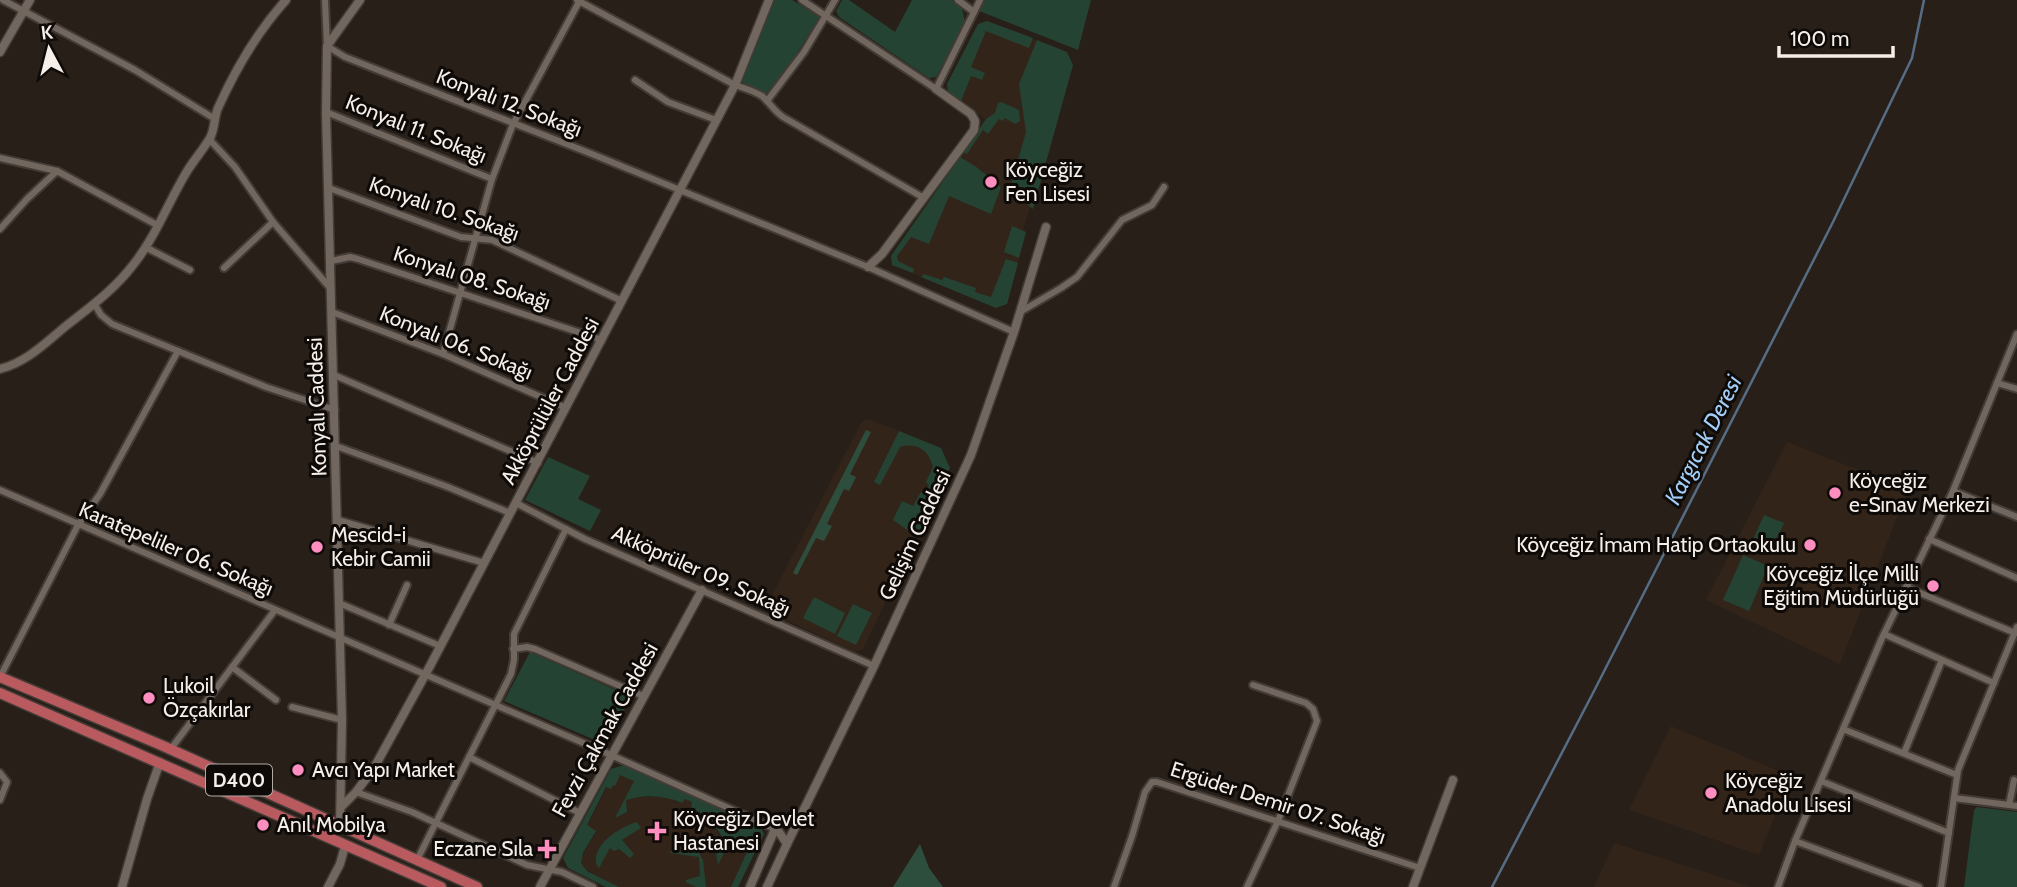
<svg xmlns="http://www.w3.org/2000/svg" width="2017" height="887" viewBox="0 0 2017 887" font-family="Cabin,sans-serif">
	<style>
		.built { fill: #33241a }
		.green { fill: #244333 }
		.forest { fill: #2e4e3d }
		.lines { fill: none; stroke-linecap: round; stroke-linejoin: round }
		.stream { stroke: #566d86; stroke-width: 2.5 }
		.minor-casing { stroke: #433b36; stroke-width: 10 }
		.tertiary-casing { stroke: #433b36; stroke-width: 11 }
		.trunk-casing { stroke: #433b36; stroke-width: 13 }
		.minor { stroke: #72675f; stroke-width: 6 }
		.tertiary { stroke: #72675f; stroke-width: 8 }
		.trunk { stroke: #b85a5e; stroke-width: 10 }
		.poi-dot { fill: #fd8ebf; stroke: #0e0a07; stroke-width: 2.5 }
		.labels { text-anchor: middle; stroke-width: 6; stroke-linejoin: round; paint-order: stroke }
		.shield { fill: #0e0a07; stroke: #b0aaa5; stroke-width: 2 }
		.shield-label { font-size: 19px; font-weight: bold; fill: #f5eee9 }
		.street-label { font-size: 21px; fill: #f5eee9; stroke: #0e0a07 }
		.poi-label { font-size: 21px; fill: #f5eee9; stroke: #0e0a07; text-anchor: start }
		.water-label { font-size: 23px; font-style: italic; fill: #a3cefa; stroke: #0e0a07 }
	</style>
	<rect width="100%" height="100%" fill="#281f18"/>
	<g class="built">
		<polygon points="987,21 1067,52 1073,65 1033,209 1030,208 1027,217 1023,230 1026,232 1007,304 996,308 892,265 891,256 986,120 948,92 947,84 978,24"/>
		<polygon points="869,419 941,448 950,468 863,649 855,652 769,612 767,605 862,421"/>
		<polygon points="1787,442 1908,489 1840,664 1706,600"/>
		<polygon points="1671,726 1791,776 1759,855 1629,810"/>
		<polygon points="620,774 634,781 616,818 626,800 632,798 662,796 682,803 685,798 693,802 691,807 712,824 724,841 724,847 716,854 718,864 728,844 736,842 743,845 744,849 747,852 731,887 619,887 584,869 581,863 582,857 596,832 587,826 607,787 613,784"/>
		<polygon points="1614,843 1749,886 1749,887 1594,887"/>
	</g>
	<g class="green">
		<polygon points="774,0 792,0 820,17 792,61 766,94 741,81"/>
		<polygon points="842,0 849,0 895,32 912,0 952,0 962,8 965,22 936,77 929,78 839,17 836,11"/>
		<polygon points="984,0 1091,0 1078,50 979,11"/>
		<polygon points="987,21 1033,38 1029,48 986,31 971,67 985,73 982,80 971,76 961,101 948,92 947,84 978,24"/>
		<polygon points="1037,40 1067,52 1073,65 1033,209 1010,188 1026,132 1019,84"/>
		<polygon points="1001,102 1019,110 1020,121 1015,124 1005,118 1003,121 999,119 988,134 983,130 967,154 963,152 986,119 995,113 998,103"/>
		<polygon points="960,157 975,166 1001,187 991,214 949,196 929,244 911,237 897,256 898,261 914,269 913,273 892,265 891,256"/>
		<polygon points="1012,226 1026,232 1019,258 1004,252"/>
		<polygon points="1006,259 1018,263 1007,304 996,308 921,277 924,274 942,280 944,277 976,288 975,292 991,297"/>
		<path d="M 899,431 L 941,448 L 950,468 L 917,537 L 893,520 L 902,501 L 913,506 L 921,492 L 925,494 L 929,485 L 926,482 L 933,467 C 929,450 917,442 900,447 L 880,485 L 874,482 Z"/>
		<polygon points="548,457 590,476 578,499 601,510 590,531 525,500"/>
		<polygon points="1764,515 1784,523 1770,554 1750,546"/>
		<polygon points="1743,555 1768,566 1749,611 1723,600"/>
		<polygon points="814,597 845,613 835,634 803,618"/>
		<polygon points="853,604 872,613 856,645 837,636"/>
		<polygon points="530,652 627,695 629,701 609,738 595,740 504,701"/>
		<path d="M 624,765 L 761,828 L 764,834 L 738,887 L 731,887 L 747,852 L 743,849 L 743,845 L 737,842 L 728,845 L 718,865 L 716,854 L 724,847 C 724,830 704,815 691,807 L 692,802 L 685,799 L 682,803 C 664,795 645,794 626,800 L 627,812 L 615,818 L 634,781 L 620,775 L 615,786 L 613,785 L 611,789 L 606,787 L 587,825 L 596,831 L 583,853 L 581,863 L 587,871 L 619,887 L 606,887 L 568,868 L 563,858 L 611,769 Z"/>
		<polygon points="1977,807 2017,812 2017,887 1964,887 1974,810"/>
		<path d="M 637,822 L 641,828 L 622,840 L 634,854 L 630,858 L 619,849 L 614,851 L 610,848 L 599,868 L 597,866 C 590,845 620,827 637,822 Z"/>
		<polygon points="688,846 697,849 703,860 706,887 696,887 686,882 686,880 700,876 699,857 670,853 671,851 683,852"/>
	</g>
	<g class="forest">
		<polygon points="866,430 871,432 850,474 856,477 849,491 844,489 827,524 832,526 824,541 816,538 797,575 793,573"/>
		<polygon points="920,844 929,868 943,887 893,887"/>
	</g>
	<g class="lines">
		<polyline class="stream" points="1492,887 1593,693 1833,222 1912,58 1924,0"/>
		<g class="minor-casing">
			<g id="minor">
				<polyline points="3,0 135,70 215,119"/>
				<polyline points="325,0 327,46 345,57 592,154 868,267 1014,332"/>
				<path d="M 577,0 L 735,85 C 744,88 754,91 762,96 C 770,103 774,111 783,117 L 924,198"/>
				<polyline points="802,0 936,89 980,0"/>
				<polyline points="958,0 974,12"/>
				<polyline points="635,80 668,102 716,120"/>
				<polyline points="767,101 804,52 835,0"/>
				<polyline points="326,112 492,179"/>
				<polyline points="209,139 235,167 273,222 331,289"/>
				<polyline points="0,158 57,171 157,225"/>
				<polyline points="329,188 461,237 492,240 622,301"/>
				<polyline points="0,229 27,199 57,171"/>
				<polyline points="145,247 190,270"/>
				<polyline points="331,261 350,257 358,259 602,340"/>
				<polyline points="224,268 273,222"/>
				<polyline points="95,305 101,315 112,324 266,387 335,410"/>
				<polyline points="332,312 443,354 566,408"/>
				<polyline points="1020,312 1061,288 1077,277 1122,220 1152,205 1164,187"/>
				<polyline points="443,354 492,179 513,124 580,0"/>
				<polyline points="334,375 538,463"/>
				<polyline points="1997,383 2017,389"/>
				<polyline points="336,446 448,487 510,513"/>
				<polyline points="0,490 611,755 775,829"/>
				<polyline points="1953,491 2017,517"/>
				<polyline points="516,503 585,539 874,666"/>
				<polyline points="338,520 484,563"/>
				<polyline points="1929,539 2017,578"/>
				<polyline points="1906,587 2015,633"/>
				<polyline points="339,603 440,646"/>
				<polyline points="389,625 407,585"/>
				<polyline points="1884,634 1994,683"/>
				<polyline points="513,649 527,647 535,649 643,696"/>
				<polyline points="232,667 276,700"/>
				<polyline points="0,677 78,525 100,494 178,351"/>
				<polyline points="292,707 342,720"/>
				<polyline points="1843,729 1957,775"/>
				<polyline points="170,750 275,610"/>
				<polyline points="1904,753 1942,660"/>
				<polyline points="469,757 580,813"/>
				<polyline points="0,773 7,782 0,800"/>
				<polyline points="1821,781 1949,833"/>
				<polyline points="356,792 412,812 527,865 562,872 593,887"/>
				<polyline points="1954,798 2017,806"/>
				<polyline points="2009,805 2014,780"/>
				<polyline points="1795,841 1919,887"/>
				<polyline points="417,860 511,674 514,660 514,634 566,529"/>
				<polyline points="1114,887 1132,836 1145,792 1152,782 1157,782 1420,868"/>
				<polyline points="1247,887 1278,821 1317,721 1313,709 1306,703 1253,685"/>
				<polyline points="1778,887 1795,841 1882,638 1953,491 2017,334"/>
				<polyline points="1941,887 1958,770 2017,627"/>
			</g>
		</g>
		<g class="tertiary-casing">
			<g id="tertiary">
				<polyline points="0,52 30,0"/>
				<polyline points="868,267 882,254 974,130 975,121 971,114 936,89"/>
				<path d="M 0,369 C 27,362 45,343 66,326 C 90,307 114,290 133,265 C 155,238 168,203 186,173 C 193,161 203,150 210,138 C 215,129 214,117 218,108 C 236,68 257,32 286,0"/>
				<polyline points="341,807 356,792 374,768 430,666 735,85 769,0"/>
				<polyline points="340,825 342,720 326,112 327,46 360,0"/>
				<polyline points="787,844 874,666 971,455 1014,332 1046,227"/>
				<polyline points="122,887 147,799 160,762"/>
				<polyline points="328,887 340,864 345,846"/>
				<polyline points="540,887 702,590"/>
				<polyline points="750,887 775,829 779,832 787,844 767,887"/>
				<polyline points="1413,887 1453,780"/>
			</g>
		</g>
		<g class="trunk-casing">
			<g id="trunk">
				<polyline points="0,677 161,745 477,887"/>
				<polyline points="0,693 441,887"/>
			</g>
		</g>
		<use href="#minor" class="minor"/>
		<use href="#tertiary" class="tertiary"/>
		<use href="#trunk" class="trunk"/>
	</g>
	<g class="poi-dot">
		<circle cx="991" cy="182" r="7"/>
		<circle cx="1835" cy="493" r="7"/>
		<circle cx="1810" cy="545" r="7"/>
		<circle cx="317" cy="547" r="7"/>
		<circle cx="1933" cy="586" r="7"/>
		<circle cx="149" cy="698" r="7"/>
		<circle cx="298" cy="770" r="7"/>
		<circle cx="1711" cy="793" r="7"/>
		<circle cx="263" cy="825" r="7"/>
		<path d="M653.5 820.5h7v7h7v7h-7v7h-7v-7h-7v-7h7z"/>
		<path d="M543.5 838.5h7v7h7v7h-7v7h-7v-7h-7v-7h7z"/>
	</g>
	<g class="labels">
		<rect class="shield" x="206" y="764.5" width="66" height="31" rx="5"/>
		<g class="shield-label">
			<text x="239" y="787">D400</text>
		</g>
		<g class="street-label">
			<text transform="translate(509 103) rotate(21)" y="7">Konyalı 12. Sokağı</text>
			<text transform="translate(416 129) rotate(22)" y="7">Konyalı 11. Sokağı</text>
			<text transform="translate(444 209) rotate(19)" y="7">Konyalı 10. Sokağı</text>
			<text transform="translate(472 278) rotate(18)" y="7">Konyalı 08. Sokağı</text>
			<text transform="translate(456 343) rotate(22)" y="7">Konyalı 06. Sokağı</text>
			<text transform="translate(550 401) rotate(-62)" y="7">Akköprülüler Caddesi</text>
			<text transform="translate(317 407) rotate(-92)" y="7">Konyalı Caddesi</text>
			<text transform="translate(915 535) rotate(-65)" y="7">Gelişim Caddesi</text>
			<text transform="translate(176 549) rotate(23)" y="7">Karatepeliler 06. Sokağı</text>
			<text transform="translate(701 571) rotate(24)" y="7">Akköprüler 09. Sokağı</text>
			<text transform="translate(605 730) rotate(-61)" y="7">Fevzi Çakmak Caddesi</text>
			<text transform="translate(1278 803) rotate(18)" y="7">Ergüder Demir 07. Sokağı</text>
		</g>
		<g class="poi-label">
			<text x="1005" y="177">Köyceğiz<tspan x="1005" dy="24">Fen Lisesi</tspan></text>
			<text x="1849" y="488">Köyceğiz<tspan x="1849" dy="24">e-Sınav Merkezi</tspan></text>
			<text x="331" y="542">Mescid-i<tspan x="331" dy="24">Kebir Camii</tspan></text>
			<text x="1796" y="552" text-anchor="end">Köyceğiz İmam Hatip Ortaokulu</text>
			<text x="1919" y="581" text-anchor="end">Köyceğiz İlçe Milli<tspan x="1919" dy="24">Eğitim Müdürlüğü</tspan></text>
			<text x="163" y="693">Lukoil<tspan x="163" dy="24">Özçakırlar</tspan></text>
			<text x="312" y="777">Avcı Yapı Market</text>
			<text x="1725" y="788">Köyceğiz<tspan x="1725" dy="24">Anadolu Lisesi</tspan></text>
			<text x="673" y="826">Köyceğiz Devlet<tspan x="673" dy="24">Hastanesi</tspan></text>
			<text x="277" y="832">Anıl Mobilya</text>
			<text x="533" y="856" text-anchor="end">Eczane Sıla</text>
		</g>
		<g class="water-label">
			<text transform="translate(1703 440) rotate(-63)" y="8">Kargıcak Deresi</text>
		</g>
	</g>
	<g transform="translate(49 49) rotate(353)" stroke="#0e0a07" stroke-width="5" paint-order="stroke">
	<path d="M0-5L12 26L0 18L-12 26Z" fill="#f5eee9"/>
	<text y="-10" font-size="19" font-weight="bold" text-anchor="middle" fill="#f5eee9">K</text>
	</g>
	<path d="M1779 46v10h114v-10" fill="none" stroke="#f5eee9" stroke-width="3.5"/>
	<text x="1790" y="46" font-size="21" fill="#f5eee9" stroke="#0e0a07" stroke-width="5" paint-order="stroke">100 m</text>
</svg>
